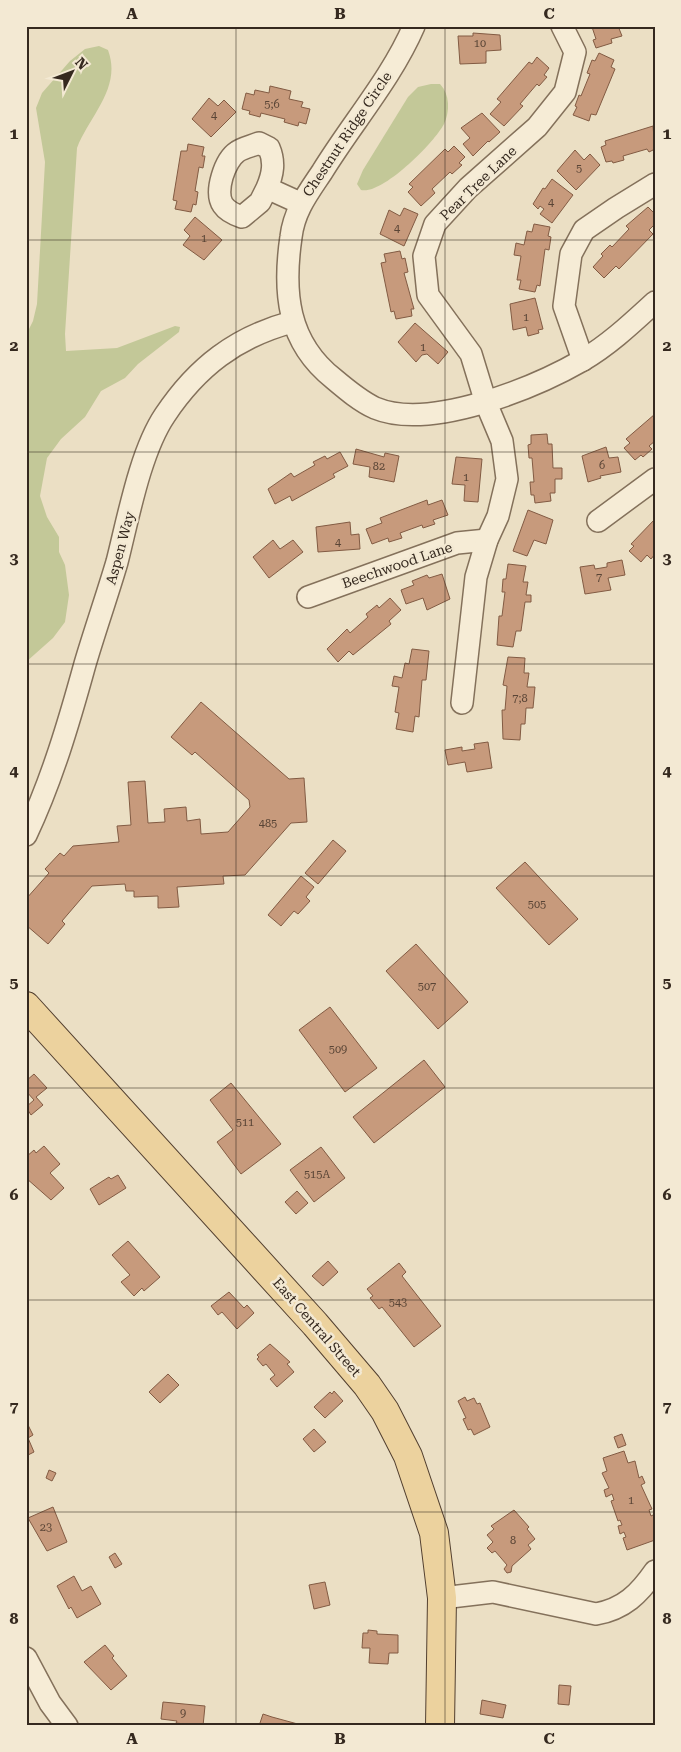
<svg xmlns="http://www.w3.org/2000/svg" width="681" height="1752" viewBox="0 0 681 1752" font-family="'Roboto Serif',serif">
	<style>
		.green { fill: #c3c898 }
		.building { fill: #c79a7c; stroke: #825b43 }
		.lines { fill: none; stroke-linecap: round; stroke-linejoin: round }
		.minor-casing { stroke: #84715b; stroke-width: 24 }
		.major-casing { stroke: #523f2f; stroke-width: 30 }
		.minor { stroke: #f6ecd6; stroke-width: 21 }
		.major { stroke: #ecd29e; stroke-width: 28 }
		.grid { fill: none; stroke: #35291f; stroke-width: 1; stroke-opacity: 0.55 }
		.labels { text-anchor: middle; stroke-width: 5; stroke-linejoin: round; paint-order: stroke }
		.number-label { font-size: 11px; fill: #5a4536 }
		.street-label { font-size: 14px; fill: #35291f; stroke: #f3e9d3 }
		.neatline { fill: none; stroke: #35291f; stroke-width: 2 }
		.grid-label { font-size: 16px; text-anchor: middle; font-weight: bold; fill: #35291f }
	</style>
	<rect width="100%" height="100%" fill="#ebdfc4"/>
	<g class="green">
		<path d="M 99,46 L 108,50 C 122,88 90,115 77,148 L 65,334 L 66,351 L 117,348 L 175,326 L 180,327 L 179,332 L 138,364 L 125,378 L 101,391 L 85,417 L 61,439 L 47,458 L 40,496 L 47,517 L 59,537 L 59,552 L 65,565 L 69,595 L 65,622 L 53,638 L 26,662 L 26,335 L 33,321 L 37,304 L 45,162 L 36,108 L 42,93 L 70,61 L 85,49 Z"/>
		<path d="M 431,84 L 440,84 C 450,95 450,111 444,124 C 434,143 382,195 361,190 L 357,184 L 363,170 L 408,97 L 418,87 Z"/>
	</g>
	<g class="building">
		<polygon points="590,26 618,26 622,36 611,39 612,43 596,48 593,40 596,39 592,27"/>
		<polygon points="473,33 500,35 501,50 486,51 486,63 460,64 458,36 473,36"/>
		<polygon points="599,53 614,60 611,67 615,69 596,115 591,114 589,121 573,115 577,107 575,106 579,95 581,96 590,74 587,73 592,60 595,61"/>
		<polygon points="537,57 549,68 544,75 547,77 539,86 537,84 520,104 523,106 504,126 490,114 501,102 497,99 529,62 532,64"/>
		<polygon points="270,86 291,91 289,99 303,102 301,107 310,109 306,124 299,122 298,126 284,122 285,119 261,113 260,117 249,114 250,111 242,109 246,93 254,95 255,90 269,93"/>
		<polygon points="209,98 218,106 224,100 236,112 211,137 192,119"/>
		<polygon points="482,113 500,132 489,142 488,141 473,156 463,144 470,138 461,128"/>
		<polygon points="653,126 655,149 649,152 647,149 623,156 624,160 613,163 612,161 606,162 601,147 606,145 605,141"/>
		<polygon points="188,144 204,147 202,156 205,156 203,168 199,167 195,191 198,192 196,205 193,204 191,212 175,209 177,201 173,200 181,151 187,151"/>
		<polygon points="454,146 465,157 459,163 462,165 452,174 450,172 432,189 435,193 421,206 408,192 413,187 409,184 445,149 448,152"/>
		<polygon points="575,150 584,160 590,154 600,165 576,190 557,171"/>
		<polygon points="552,179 573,195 552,223 540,214 544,209 540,206 538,209 533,204 543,188 545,189"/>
		<polygon points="648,207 655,214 655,224 649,230 653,234 619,269 616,266 604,278 593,267 603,256 601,254 610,245 612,247 629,229 626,226"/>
		<polygon points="404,208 418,214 404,246 380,234 389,210 400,216"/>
		<polygon points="195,217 222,240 204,260 183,245 190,236 184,230"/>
		<polygon points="534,224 550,227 548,236 551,237 549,250 545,249 540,286 537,285 535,292 519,289 521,280 517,280 521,256 514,255 516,243 524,245 527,231 532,232"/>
		<polygon points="400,251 402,259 405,258 408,272 404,273 414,309 411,309 412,316 396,319 394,311 391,312 381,263 386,262 384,254"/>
		<polygon points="535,298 543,329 538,330 539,333 528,336 526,327 513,330 510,304"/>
		<polygon points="415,323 448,352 438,364 427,354 422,355 416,362 398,342"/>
		<polygon points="655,414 655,441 649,446 652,449 643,457 641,455 635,460 624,448 630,443 626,439"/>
		<polygon points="547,434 548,444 552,444 553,468 562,468 562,479 555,479 555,493 550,493 551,501 535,503 534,495 531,495 530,482 534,482 532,458 529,458 528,445 531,444 531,435"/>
		<polygon points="606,447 609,458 618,457 621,472 600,476 601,478 588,482 582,456"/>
		<polygon points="356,449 384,457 385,453 399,456 394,482 369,477 370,467 353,464"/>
		<polygon points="340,452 348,466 333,474 335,477 292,501 290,496 275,504 268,489 291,473 294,477 315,465 313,462 325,456 327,459"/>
		<polygon points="456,457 482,459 478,502 464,501 465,485 452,484"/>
		<polygon points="427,500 428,505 442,500 448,515 433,520 435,524 423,528 422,525 400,533 402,538 389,542 388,538 372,544 366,529 382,523 380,518"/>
		<polygon points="528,510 553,520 546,544 534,540 527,556 513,551"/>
		<polygon points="655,519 655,554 651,559 647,555 641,562 629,551 634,546 631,544"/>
		<polygon points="350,522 351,535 359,534 360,549 318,552 316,527"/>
		<polygon points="273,540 280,549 293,540 303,552 269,578 253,557"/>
		<polygon points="622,560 625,575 608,578 611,590 585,594 580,567 594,565 595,569 607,567 607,563"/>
		<polygon points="508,564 526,566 523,582 528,582 526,595 531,595 531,602 525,602 521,631 516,631 513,647 497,645 499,616 502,616 505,592 502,592 503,579 506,579"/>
		<polygon points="442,574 450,599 427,610 423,598 406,604 401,590 414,585 412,581 427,575 429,578"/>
		<polygon points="390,598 401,610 389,621 391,624 353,655 349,651 338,662 327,649 347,629 350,633 368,617 366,614 377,605 379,608"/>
		<polygon points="412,649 429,651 426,680 422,680 419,717 415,716 413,732 396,729 399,713 395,712 399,687 392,686 394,676 402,678 405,663 409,664"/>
		<polygon points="508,657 525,658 524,673 529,673 527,687 535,687 533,708 526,708 525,724 521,724 520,740 503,739 502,710 505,710 507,686 503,685"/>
		<polygon points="201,702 289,779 304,778 307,822 291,823 245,875 223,876 224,884 177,887 179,907 158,908 158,896 134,897 134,891 126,891 125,884 92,886 62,921 65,924 48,944 26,925 26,899 49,873 45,869 60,853 64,856 73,846 119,842 117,826 131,825 128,782 145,781 148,823 165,822 164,809 186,807 187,821 200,819 201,834 228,832 250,807 249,800 195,752 192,755 171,737"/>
		<polygon points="488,742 492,768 467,772 465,762 448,765 445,750 462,747 462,751 475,749 474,744"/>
		<polygon points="333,840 346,851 318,884 305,873"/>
		<polygon points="525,862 578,919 549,945 496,888"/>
		<polygon points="301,876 314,887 306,897 310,901 298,914 294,911 281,926 268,915"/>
		<polygon points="416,944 468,1002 438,1029 386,971"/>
		<polygon points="330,1007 377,1068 345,1092 299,1030"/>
		<polygon points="424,1060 445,1087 374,1143 353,1117"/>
		<polygon points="34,1074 47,1088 36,1097 43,1105 31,1115 26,1107 34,1100 26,1091 26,1081"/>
		<polygon points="231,1083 281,1144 241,1174 217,1142 233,1130 210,1100"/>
		<polygon points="44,1146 60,1164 50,1173 64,1188 51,1200 26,1178 26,1157 34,1150 36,1153"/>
		<polygon points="321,1147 345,1178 314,1202 290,1170"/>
		<polygon points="118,1175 126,1188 99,1205 90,1189 109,1177 111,1179"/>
		<polygon points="297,1191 308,1203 296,1214 285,1202"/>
		<polygon points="128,1241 160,1277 144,1291 142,1288 134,1296 121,1282 130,1275 112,1255"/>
		<polygon points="328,1261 338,1272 323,1286 312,1276"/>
		<polygon points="399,1263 406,1272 402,1276 441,1326 414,1347 382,1307 379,1309 370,1298 373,1296 367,1289"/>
		<polygon points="229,1292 244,1308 247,1305 254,1313 237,1329 222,1312 218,1315 211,1306"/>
		<polygon points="270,1344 290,1362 287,1364 294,1372 277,1387 270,1379 275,1375 266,1364 263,1366 257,1359 259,1357 257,1355"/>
		<polygon points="168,1374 179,1385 160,1403 149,1392"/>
		<polygon points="334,1391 343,1401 325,1418 314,1407 330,1392 332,1394"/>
		<polygon points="465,1397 467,1401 474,1398 477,1404 480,1403 490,1427 474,1435 471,1429 468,1430 463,1419 466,1418 458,1401"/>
		<polygon points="26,1421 33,1435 28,1438 34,1452 26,1456"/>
		<polygon points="314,1429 326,1442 314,1452 303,1439"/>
		<polygon points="622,1434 626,1445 618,1448 614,1437"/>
		<polygon points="624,1451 628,1463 635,1461 639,1478 642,1476 645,1483 641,1485 652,1509 649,1510 651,1516 655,1514 655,1540 627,1550 623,1538 626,1537 624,1532 620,1534 618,1526 622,1525 620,1520 618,1521 611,1501 614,1500 612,1494 606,1497 604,1490 609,1488 602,1473 607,1471 603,1458"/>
		<polygon points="49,1470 56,1473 52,1481 46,1478"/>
		<polygon points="53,1507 67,1542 47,1551 28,1518"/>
		<polygon points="514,1510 529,1527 527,1529 535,1539 528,1545 531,1549 512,1566 511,1572 507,1573 504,1569 507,1565 495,1551 492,1553 487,1548 493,1542 487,1535 494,1529 491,1526"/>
		<polygon points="115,1553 122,1564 115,1568 109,1557"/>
		<polygon points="74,1576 82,1591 91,1586 101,1604 77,1618 71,1607 69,1609 57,1586"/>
		<polygon points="325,1582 330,1605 314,1609 309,1585"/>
		<polygon points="368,1630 377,1631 377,1634 398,1635 398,1653 389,1653 388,1664 369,1663 370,1648 362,1648 363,1633 368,1633"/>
		<polygon points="105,1645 114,1656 112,1658 127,1676 111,1690 84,1662"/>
		<polygon points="559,1685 571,1686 569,1705 558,1704"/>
		<polygon points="482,1700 506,1705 503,1718 480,1714"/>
		<polygon points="163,1702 205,1706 203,1726 176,1723 177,1721 161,1719"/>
		<polygon points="263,1714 272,1717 305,1726 259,1726"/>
	</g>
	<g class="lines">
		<g class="minor-casing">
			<g id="minor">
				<path d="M 414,26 C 391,79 352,123 322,172 C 308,193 294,211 291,237 C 283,292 287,342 334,379 C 347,390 360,401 375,408 C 430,431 534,388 583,360 C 610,344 632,323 655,302"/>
				<path d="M 267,188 C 273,174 275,162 269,148 L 259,143 C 252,146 242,148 237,152 C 225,160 214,192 223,205 C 227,211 236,215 242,217 L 260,202 L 267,188 L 300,203"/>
				<polyline points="583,360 564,306 571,254 584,230 616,208 655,184"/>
				<polyline points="598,521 655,479"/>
				<polyline points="308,597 457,543 487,540"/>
				<polyline points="462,703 476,577 487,540 498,516 507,479 502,441 486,403 471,354 428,295 424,256 435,224 468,188 537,127 565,92 575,52 562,26"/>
				<path d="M 26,835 C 52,780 69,722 85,664 C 95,630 107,596 117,562 C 128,519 140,452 165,415 C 197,367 236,337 292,322"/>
				<path d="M 442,1598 L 493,1592 L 596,1614 C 624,1609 639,1594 655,1571"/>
				<polyline points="26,1658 50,1703 67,1726"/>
			</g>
		</g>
		<g class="major-casing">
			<polyline id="major" points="26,1006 315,1324 367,1385 385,1411 408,1456 434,1533 442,1598 440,1726"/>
		</g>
		<use href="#minor" class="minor"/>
		<use href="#major" class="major"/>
	</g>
	<path class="grid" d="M 236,26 L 236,1726M 445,26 L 445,1726M 26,240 L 655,240M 26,452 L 655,452M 26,664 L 655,664M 26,876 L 655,876M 26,1088 L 655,1088M 26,1300 L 655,1300M 26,1512 L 655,1512"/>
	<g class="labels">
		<g class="number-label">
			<text x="480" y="47">10</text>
			<text x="272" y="108">5;6</text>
			<text x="214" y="119">4</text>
			<text x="579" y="172">5</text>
			<text x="551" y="206">4</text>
			<text x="397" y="232">4</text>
			<text x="204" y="242">1</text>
			<text x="526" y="321">1</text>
			<text x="423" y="351">1</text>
			<text x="602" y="469">6</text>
			<text x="379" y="470">82</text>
			<text x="466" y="481">1</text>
			<text x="338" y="546">4</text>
			<text x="599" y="581">7</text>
			<text x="520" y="702">7;8</text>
			<text x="268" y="827">485</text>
			<text x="537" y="908">505</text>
			<text x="427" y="990">507</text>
			<text x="338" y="1053">509</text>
			<text x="245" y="1126">511</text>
			<text x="317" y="1178">515A</text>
			<text x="398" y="1306">543</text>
			<text x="631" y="1504">1</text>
			<text x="46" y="1531">23</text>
			<text x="513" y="1544">8</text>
			<text x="183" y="1717">9</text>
		</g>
		<g class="street-label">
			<text transform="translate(347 134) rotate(-56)" y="5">Chestnut Ridge Circle</text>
			<text transform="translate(478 183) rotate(-44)" y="5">Pear Tree Lane</text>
			<text transform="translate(120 548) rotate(-75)" y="5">Aspen Way</text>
			<text transform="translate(397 565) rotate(-19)" y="5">Beechwood Lane</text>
			<text transform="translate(317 1327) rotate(49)" y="5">East Central Street</text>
		</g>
	</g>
	<rect width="681" height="1752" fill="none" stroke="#f3e9d3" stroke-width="55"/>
	<g transform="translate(72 72) rotate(48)" stroke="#f3e9d3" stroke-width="4" paint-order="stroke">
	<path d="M0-4L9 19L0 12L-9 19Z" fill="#35291f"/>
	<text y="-8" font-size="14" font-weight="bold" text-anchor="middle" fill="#35291f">N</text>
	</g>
	<rect x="28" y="28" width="626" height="1696" class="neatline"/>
	<g class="grid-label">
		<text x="132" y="19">A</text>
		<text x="340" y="19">B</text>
		<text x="549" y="19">C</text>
		<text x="14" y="139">1</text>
		<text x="667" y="139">1</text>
		<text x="14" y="351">2</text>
		<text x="667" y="351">2</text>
		<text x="14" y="564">3</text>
		<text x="667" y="564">3</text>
		<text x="14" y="776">4</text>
		<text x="667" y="776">4</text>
		<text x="14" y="988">5</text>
		<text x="667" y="988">5</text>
		<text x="14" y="1200">6</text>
		<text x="667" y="1200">6</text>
		<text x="14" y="1412">7</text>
		<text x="667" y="1412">7</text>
		<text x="14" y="1624">8</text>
		<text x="667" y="1624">8</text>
		<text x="132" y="1744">A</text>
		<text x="340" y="1744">B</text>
		<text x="549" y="1744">C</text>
	</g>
</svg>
